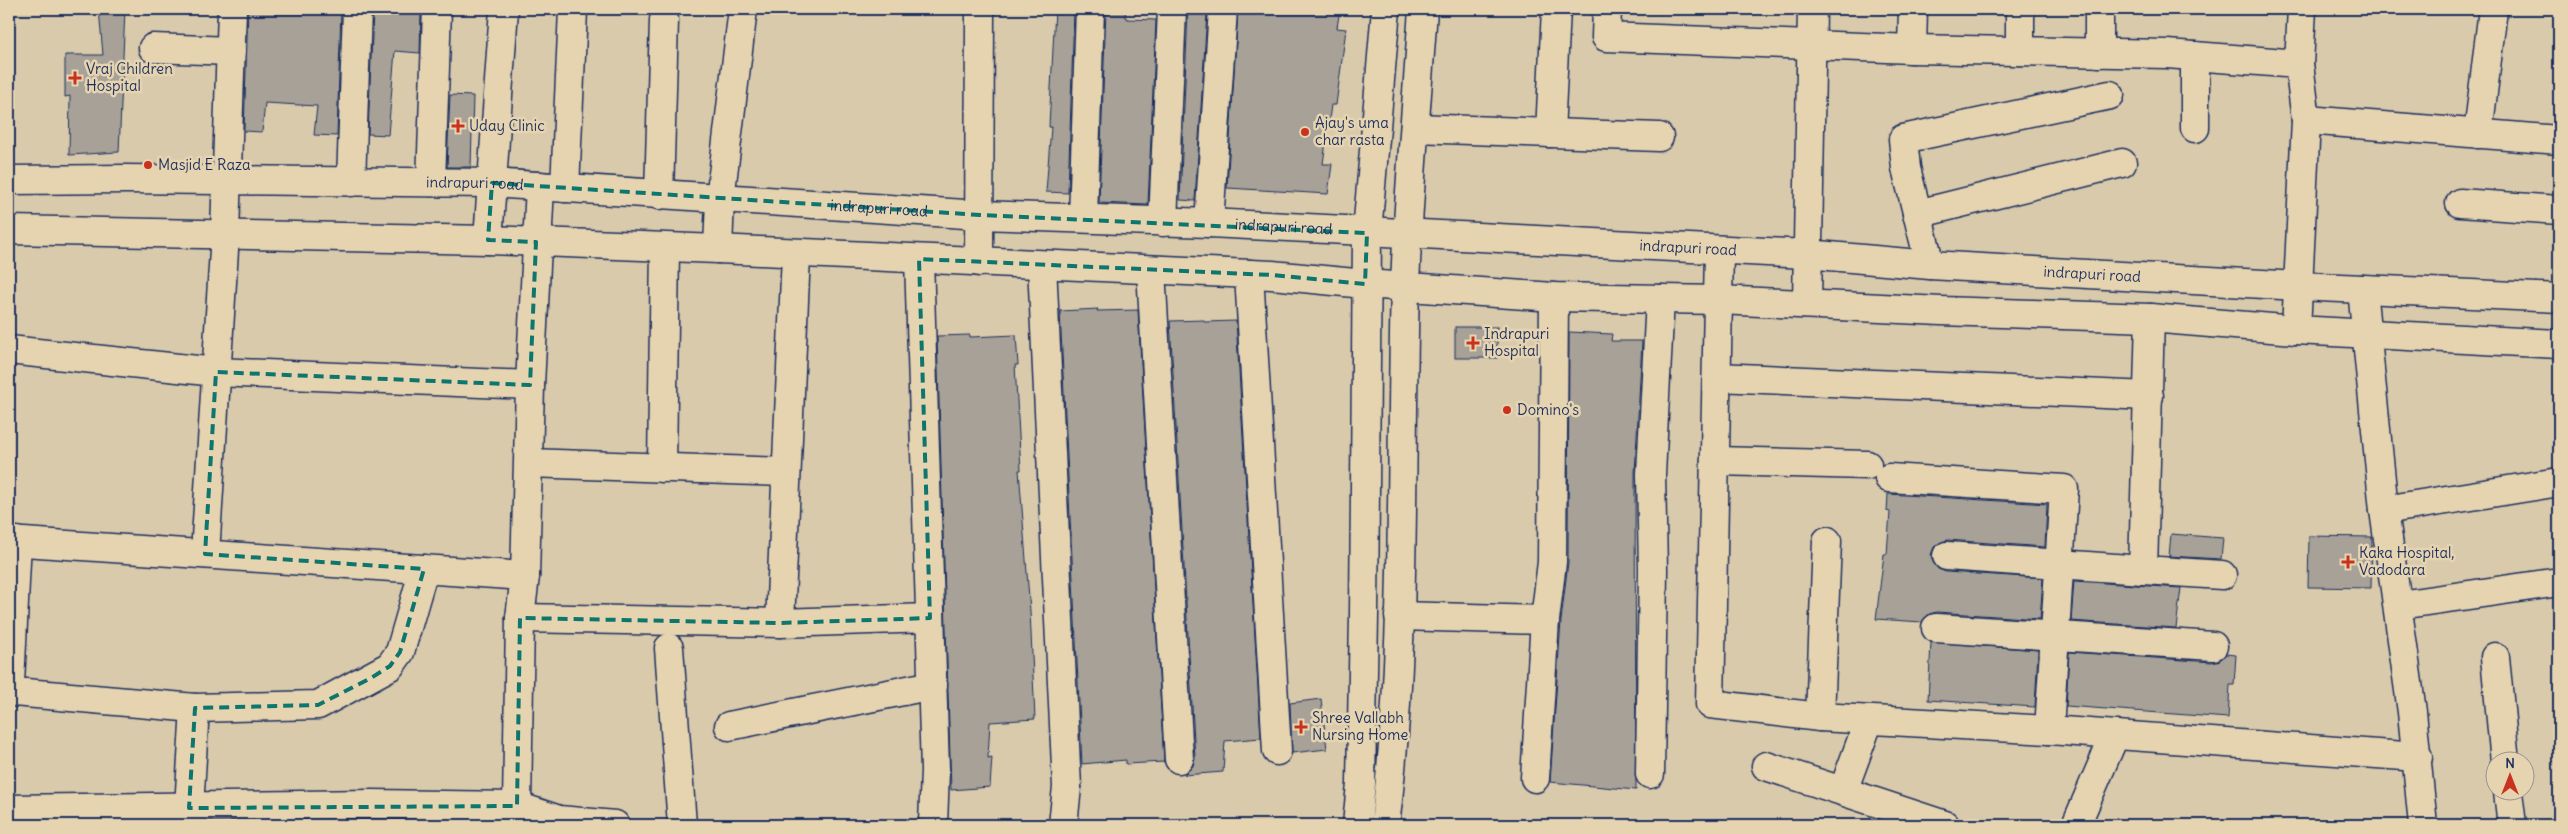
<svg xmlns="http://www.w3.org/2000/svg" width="2568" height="834" viewBox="0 0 2568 834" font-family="Delius,sans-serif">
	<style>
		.building { fill: #a7a197; stroke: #1b2f5e }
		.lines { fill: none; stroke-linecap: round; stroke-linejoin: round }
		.minor-casing { stroke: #1b2f5e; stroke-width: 31 }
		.major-casing { stroke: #1b2f5e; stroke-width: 31 }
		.minor { stroke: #e6d4b1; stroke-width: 28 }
		.major { stroke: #e6d4b1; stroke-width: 28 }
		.marked { fill: none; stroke: #0f766e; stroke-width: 4; stroke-dasharray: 10 6; stroke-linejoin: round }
		.poi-dot { fill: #c8321e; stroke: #e6d4b1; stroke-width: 2 }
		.labels { text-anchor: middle; stroke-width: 5; stroke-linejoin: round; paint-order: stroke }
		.poi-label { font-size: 15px; fill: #1b2f5e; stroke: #e6d4b1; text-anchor: start }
		.street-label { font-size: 15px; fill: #1b2f5e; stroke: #e6d4b1 }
	</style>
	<rect width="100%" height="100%" fill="#dacaac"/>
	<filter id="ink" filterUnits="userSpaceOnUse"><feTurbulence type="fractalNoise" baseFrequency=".02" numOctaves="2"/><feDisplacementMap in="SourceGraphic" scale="10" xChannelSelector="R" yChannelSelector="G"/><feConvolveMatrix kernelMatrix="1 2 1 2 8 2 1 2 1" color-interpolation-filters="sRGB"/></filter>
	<g filter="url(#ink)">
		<g class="building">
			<polygon points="99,9 125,9 119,152 69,155 70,96 65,97 65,55 103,55"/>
			<polygon points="248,9 341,9 337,136 314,135 317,106 265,103 262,132 244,131"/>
			<polygon points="396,9 421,9 420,53 395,51 388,135 368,134 373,11 396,12"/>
			<polygon points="1055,9 1074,9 1068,193 1046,192 1051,127 1049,127"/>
			<polygon points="1106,9 1126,9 1125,17 1128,19 1156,20 1148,205 1099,203"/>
			<polygon points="1238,9 1340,9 1337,28 1346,29 1336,105 1331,105 1323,164 1332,164 1328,194 1227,188"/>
			<polygon points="1188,12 1207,13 1195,201 1180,200"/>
			<polygon points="450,95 473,96 471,167 447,167"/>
			<polygon points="1098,309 1097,311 1138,310 1164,762 1126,764 1126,760 1082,764 1060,311"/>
			<polygon points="1204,320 1204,322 1236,321 1261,738 1225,741 1223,772 1184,775 1193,766 1195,758 1170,321"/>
			<rect x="1455" y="327" width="42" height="31"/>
			<polygon points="1569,332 1612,334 1611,341 1642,341 1635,473 1636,790 1550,782 1561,621 1568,562"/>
			<polygon points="970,335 970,337 1016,335 1018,365 1015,365 1021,470 1019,470 1030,611 1035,719 990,722 988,758 992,757 990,787 951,790 937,336"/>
			<polygon points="1888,494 2047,504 2045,547 1948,540 1941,542 1934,547 1931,555 1933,562 1938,569 1946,572 2043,578 2040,619 1937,612 1929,614 1922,622 1876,619 1884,554 1887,554 1890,512 1887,511"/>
			<polygon points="2171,534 2223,538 2221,559 2169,556"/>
			<polygon points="2309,536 2372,537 2371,588 2308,587"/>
			<polygon points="2074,581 2181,588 2176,628 2071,621"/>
			<polygon points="1931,642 2038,650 2035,707 1928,700"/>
			<polygon points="2069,652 2212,662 2220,660 2226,654 2236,655 2234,685 2230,685 2228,718 2066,706"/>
			<polygon points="1321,699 1327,749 1292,753 1290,703"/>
		</g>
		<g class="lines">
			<g class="minor-casing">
				<g id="minor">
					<polyline points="1607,9 1606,37 1912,49 2167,54 2299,64"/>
					<polyline points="2099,9 2099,53"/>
					<polyline points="153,48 231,51"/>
					<polyline points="1912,49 1913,9"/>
					<polyline points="2020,51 2020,9"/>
					<polyline points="2195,56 2195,128"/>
					<polyline points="2306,120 2559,140"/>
					<polyline points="1415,128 1659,137"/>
					<polyline points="1550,133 1556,9"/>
					<polyline points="2478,134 2493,9"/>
					<polyline points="351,182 357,9"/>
					<polyline points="431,182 437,9"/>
					<polyline points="565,188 573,10"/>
					<polyline points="659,195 664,20"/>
					<polyline points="2460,203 2559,210"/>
					<polyline points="1917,214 2122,163"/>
					<polyline points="1083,218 1090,9"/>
					<polyline points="1163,222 1172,9"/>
					<polyline points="1209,223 1223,9"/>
					<polyline points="488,240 504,9"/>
					<polyline points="718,249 720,199 743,9"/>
					<polyline points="1719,250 1710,704 1820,717 2049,730 2418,757"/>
					<polyline points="919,259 935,770 933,825"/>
					<polyline points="979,262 980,9"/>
					<polyline points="1042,265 1067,787 1063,825"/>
					<polyline points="1930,265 1906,168 1903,139 2110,95"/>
					<polyline points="1151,270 1179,759"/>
					<polyline points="1249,274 1277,751"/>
					<polyline points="2362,289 2384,510 2412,712 2423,825"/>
					<polyline points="1807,304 1812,9"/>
					<polyline points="2150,318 2143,570 2222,575"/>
					<polyline points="2296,330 2306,120 2299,64 2302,9"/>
					<polyline points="9,350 216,372 530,385"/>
					<polyline points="1717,377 2149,396"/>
					<polyline points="1715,461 1867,465"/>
					<polyline points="529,463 786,472"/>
					<polyline points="662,468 665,248"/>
					<polyline points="1889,478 2064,489 2049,730"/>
					<polyline points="2384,510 2559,482"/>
					<polyline points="9,541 525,576"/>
					<polyline points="17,541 10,683 14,692 195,708 318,705 390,666 400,652 424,569"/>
					<polyline points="205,554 225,234 232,9"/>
					<polyline points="1947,556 2143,570"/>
					<polyline points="2399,605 2559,582"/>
					<polyline points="1399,616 1545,620"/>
					<polyline points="520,618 780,623 930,618"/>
					<polyline points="780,623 796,254"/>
					<polyline points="1936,628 2213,646"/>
					<polyline points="669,648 682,825"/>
					<polyline points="2495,657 2505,762"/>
					<polyline points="1820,717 1827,541"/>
					<polyline points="729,726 933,685"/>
					<polyline points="1766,766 1945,825"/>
					<polyline points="1650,774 1653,570 1651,474 1660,299"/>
					<polyline points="1535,778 1545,620 1552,562 1554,297"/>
					<polyline points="1843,791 1869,720"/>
					<polyline points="2508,792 2512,825"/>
					<polyline points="517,806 520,618 525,576 530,385 540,186"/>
					<polyline points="189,808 195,708"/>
					<polyline points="9,809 371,804 517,806 559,820 615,825"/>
					<polyline points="1357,825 1361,784 1364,615 1367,233 1386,9"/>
					<path d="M 1385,825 C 1407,649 1400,465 1405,288 C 1408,195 1417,102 1423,9"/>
					<polyline points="2076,825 2114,737"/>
				</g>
			</g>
			<g class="major-casing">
				<g id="major">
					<path id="s1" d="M 9,180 L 126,179 L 492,183 L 980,215 L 1209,223 L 1807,254 L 1930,265 L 2298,286 L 2559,298"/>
					<polyline points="9,230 488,240 718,249 1272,275 1365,284 1554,297 1719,300 1941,311 2150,318 2296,330 2559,344"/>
				</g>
			</g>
			<use href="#minor" class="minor"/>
			<use href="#major" class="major"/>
		</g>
	</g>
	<path class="marked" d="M 492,183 L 980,215 L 1367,233 L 1365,284 L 1272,275 L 919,259 L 930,618 L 780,623 L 520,618 L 517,806 L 189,808 L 195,708 L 318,705 L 371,678 L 390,666 L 400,652 L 424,569 L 205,554 L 216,372 L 530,385 L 536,242 L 488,240 Z"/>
	<g class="poi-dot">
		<path d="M72.5 70.5h5v5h5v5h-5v5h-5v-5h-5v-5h5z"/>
		<path d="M455.5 118.5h5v5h5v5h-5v5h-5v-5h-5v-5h5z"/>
		<circle cx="1305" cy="132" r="5"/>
		<circle cx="148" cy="165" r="5"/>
		<path d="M1470.5 335.5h5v5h5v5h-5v5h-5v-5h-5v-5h5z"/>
		<circle cx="1507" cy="410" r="5"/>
		<path d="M2345.5 554.5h5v5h5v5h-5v5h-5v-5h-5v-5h5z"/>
		<path d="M1298.5 719.5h5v5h5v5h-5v5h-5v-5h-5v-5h5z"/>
	</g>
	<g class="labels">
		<g class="poi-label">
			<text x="86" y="74">Vraj Children<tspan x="86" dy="17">Hospital</tspan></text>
			<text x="1315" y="128">Ajay's uma<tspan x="1315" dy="17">char rasta</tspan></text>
			<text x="469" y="131">Uday Clinic</text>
			<text x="158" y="170">Masjid E Raza</text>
			<text x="1484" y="339">Indrapuri<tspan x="1484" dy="17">Hospital</tspan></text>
			<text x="1517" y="415">Domino's</text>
			<text x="2359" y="558">Kaka Hospital,<tspan x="2359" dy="17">Vadodara</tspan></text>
			<text x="1312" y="723">Shree Vallabh<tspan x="1312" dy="17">Nursing Home</tspan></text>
		</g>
		<g class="street-label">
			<text dy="5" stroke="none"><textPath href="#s1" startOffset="466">indrapuri road</textPath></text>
			<text dy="5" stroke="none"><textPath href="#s1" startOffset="871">indrapuri road</textPath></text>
			<text dy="5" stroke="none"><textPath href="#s1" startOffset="1276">indrapuri road</textPath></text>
			<text dy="5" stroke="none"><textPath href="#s1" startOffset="1681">indrapuri road</textPath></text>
			<text dy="5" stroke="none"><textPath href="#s1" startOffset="2086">indrapuri road</textPath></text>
		</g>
	</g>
	<rect width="2568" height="834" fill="none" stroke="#e6d4b1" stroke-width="30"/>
	<rect x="15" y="15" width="2538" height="804" fill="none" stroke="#1b2f5e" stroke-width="2" filter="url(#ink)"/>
	<g transform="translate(2510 776)"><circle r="24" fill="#e6d4b1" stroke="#959290"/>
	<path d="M0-4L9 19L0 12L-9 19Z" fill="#c8321e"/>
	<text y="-8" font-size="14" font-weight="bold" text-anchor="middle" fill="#1b2f5e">N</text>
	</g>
</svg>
